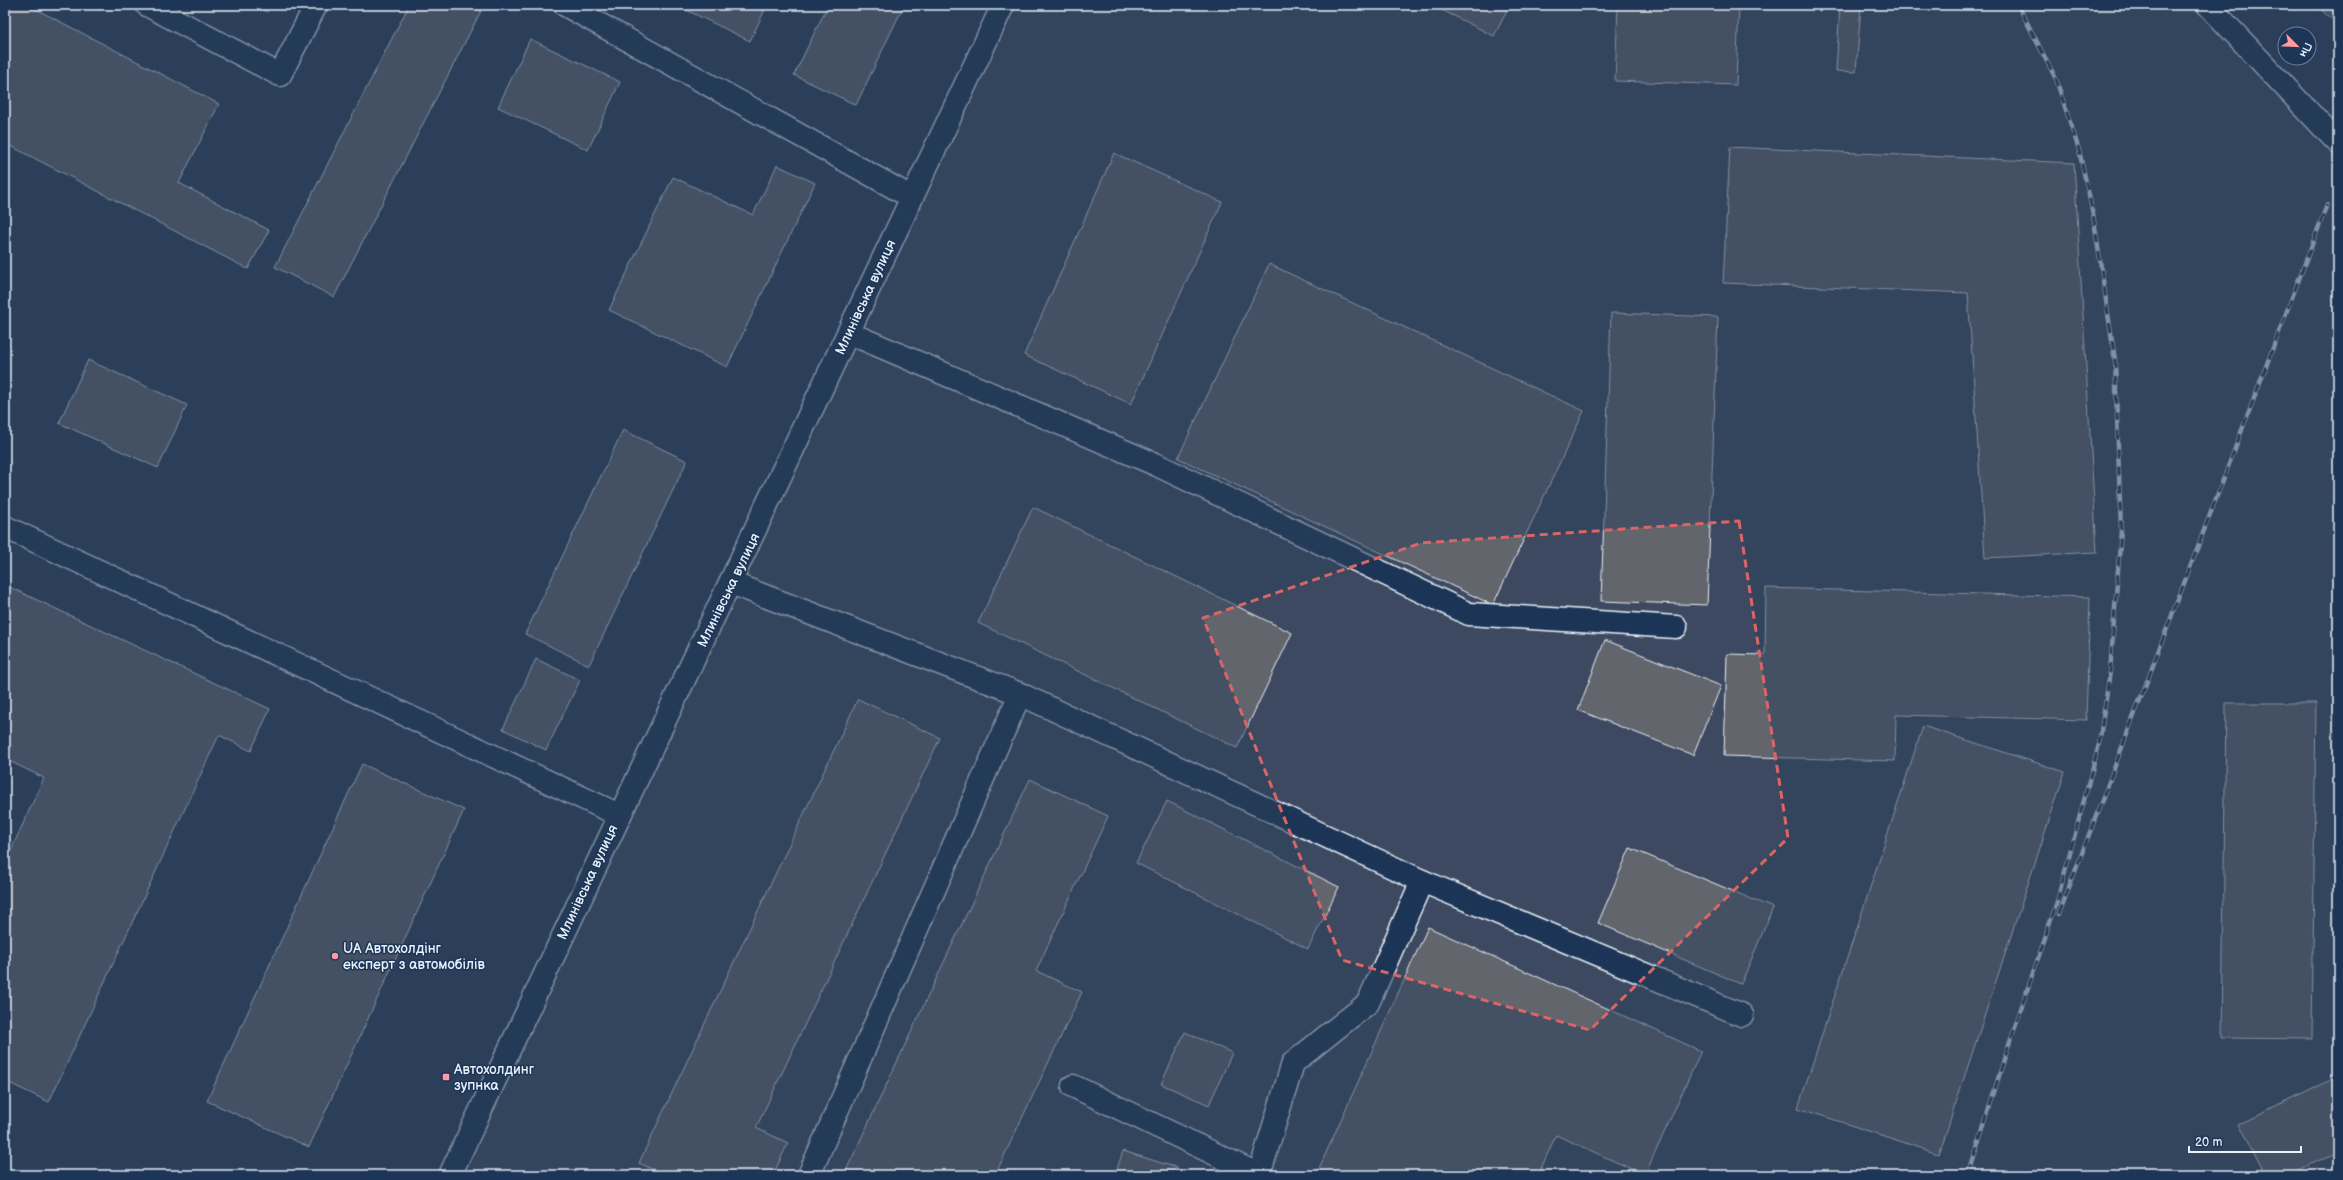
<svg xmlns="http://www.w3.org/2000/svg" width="2343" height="1180" viewBox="0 0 2343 1180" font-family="'Balsamiq Sans',sans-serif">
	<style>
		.built { fill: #3c4a60 }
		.building { fill: #64656d; stroke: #e8f1f8 }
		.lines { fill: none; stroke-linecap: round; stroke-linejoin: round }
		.minor-casing { stroke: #e8f1f8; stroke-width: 25 }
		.major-casing { stroke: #e8f1f8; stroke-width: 25 }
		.minor { stroke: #1d3557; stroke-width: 22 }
		.major { stroke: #1d3557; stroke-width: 22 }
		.rail-casing { stroke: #e8f1f8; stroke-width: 4.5 }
		.rail { stroke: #1d3557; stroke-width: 3; stroke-dasharray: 9; stroke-linecap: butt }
		.marked { fill: none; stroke: #db6466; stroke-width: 3; stroke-dasharray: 8 5; stroke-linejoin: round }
		.poi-dot { fill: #ff9aa2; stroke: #1d3557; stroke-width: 1.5 }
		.labels { text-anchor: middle; stroke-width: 3; stroke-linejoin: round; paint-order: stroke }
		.street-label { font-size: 14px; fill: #e8f1f8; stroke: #1d3557 }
		.poi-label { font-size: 14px; fill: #e8f1f8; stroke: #1d3557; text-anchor: start }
	</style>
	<rect width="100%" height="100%" fill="#2b3f5b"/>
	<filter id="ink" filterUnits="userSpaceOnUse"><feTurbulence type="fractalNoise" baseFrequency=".025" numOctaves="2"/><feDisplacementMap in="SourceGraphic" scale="8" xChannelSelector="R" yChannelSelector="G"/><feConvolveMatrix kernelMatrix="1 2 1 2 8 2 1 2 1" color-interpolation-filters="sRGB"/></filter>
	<g filter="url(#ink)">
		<polygon class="built" points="1003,5 2208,5 2338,143 2338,1175 450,1175"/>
		<g class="building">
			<polygon points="5,5 28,5 219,104 179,183 269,230 248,269 5,143"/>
			<polygon points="253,5 271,5 267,12"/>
			<polygon points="409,5 469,5 481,11 334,297 275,267"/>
			<polygon points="676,5 767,5 750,41"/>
			<polygon points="828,5 904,5 856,105 794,75"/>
			<polygon points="1432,5 1510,5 1494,36"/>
			<polygon points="1618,5 1739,5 1736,85 1615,81"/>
			<polygon points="1840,5 1861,5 1856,72 1836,71"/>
			<polygon points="2316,5 2338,5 2338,11 2331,19"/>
			<polygon points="530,39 620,82 588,150 498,107"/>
			<polygon points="1730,147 2074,163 2097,552 1985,558 1968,293 1723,283"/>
			<polygon points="1114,153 1222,202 1131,404 1024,355"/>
			<polygon points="777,165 815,183 727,367 609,310 673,177 753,215"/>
			<polygon points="1269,264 1584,411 1493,605 1178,458"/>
			<polygon points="1611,313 1718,317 1707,605 1601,601"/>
			<polygon points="88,360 187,405 158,468 59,423"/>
			<polygon points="623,430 687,461 589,665 525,634"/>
			<polygon points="1033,507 1292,633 1237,748 978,623"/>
			<polygon points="5,585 270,709 251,751 219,735 49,1102 5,1081 5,863 44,778 5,759"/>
			<polygon points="1766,588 2090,597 2086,720 1896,715 1895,761 1724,756 1727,654 1765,655"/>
			<polygon points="1605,640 1721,686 1693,755 1578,710"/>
			<polygon points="536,659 580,680 546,750 503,729"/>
			<polygon points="858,699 940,738 756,1128 788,1143 773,1175 665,1175 639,1163"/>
			<polygon points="2226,703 2316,703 2312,1039 2222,1038"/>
			<polygon points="1923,726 2065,772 1939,1154 1798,1108"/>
			<polygon points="362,764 464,810 309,1147 207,1101"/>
			<polygon points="1030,779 1108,816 1036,971 1082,992 995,1175 844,1175"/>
			<polygon points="1167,801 1339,887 1308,949 1136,863"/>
			<polygon points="1630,848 1773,908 1741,984 1598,923"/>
			<polygon points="1428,927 1701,1051 1645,1175 1556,1135 1538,1175 1316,1175"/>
			<polygon points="1185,1032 1232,1053 1209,1105 1161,1084"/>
			<polygon points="2338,1076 2338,1151 2290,1175 2264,1175 2239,1125"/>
			<polygon points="1123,1151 1178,1168 1176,1175 1115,1175"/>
		</g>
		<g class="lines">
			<g class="minor-casing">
				<g id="minor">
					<polyline points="147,5 280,75 316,5"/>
					<polyline points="565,5 911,197"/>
					<polyline points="2208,5 2338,143"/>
					<polyline points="849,333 1157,465 1469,614 1676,627"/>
					<polyline points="5,527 619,815"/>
					<polyline points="731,583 1020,694 1422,881 1742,1015"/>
					<polyline points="1073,1086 1259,1175"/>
					<polyline points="809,1175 1020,694"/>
					<polyline points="1259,1175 1293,1063 1368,1003 1422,881"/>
				</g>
			</g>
			<g class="major-casing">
				<polyline id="major" points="450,1175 1003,5"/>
			</g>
			<use href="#minor" class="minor"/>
			<use href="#major" class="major"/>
			<g class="rail-casing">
				<g id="rail">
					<polyline points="2059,914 2327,205"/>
					<polyline points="1969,1175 2005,1056 2056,905 2099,744 2110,672 2121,531 2115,360 2093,214 2079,150 2056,79 2018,5"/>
				</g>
			</g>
			<use href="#rail" class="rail"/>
		</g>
	</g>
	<path d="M0 0H2343V1180H0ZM 1739,521 L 1788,838 L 1590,1030 L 1342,960 L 1203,618 L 1421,543 Z" fill="#2b3f5b" fill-opacity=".55" fill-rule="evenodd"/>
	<path class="marked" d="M 1739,521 L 1788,838 L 1590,1030 L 1342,960 L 1203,618 L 1421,543 Z"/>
	<g class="poi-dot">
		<circle cx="335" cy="956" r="4"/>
		<rect x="442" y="1073" width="8" height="8" rx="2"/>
	</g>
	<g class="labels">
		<g class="street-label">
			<text transform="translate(865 297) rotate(-65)" y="5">Млинівська вулиця</text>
			<text transform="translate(728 590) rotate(-64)" y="5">Млинівська вулиця</text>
			<text transform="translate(587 882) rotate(-65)" y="5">Млинівська вулиця</text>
		</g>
		<g class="poi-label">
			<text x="343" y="953">UA Автохолдінг<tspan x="343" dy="16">експерт з автомобілів</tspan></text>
			<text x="454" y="1074">Автохолдинг<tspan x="454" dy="16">зупнка</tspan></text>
		</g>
	</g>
	<rect width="2343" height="1180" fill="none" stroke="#1d3557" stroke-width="20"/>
	<rect x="10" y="10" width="2323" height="1160" fill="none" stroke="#e8f1f8" stroke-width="1.5" filter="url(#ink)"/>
	<g transform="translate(2297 46) rotate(114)"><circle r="19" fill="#1d3557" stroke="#6e8097"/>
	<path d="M0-3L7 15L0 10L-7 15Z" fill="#ff9aa2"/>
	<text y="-6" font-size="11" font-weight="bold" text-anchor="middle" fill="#e8f1f8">Пн</text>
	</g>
	<path d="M2189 1146v6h112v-6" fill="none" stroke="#e8f1f8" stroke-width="2"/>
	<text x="2195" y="1146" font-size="12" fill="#e8f1f8" stroke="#1d3557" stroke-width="3" paint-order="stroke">20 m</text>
</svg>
